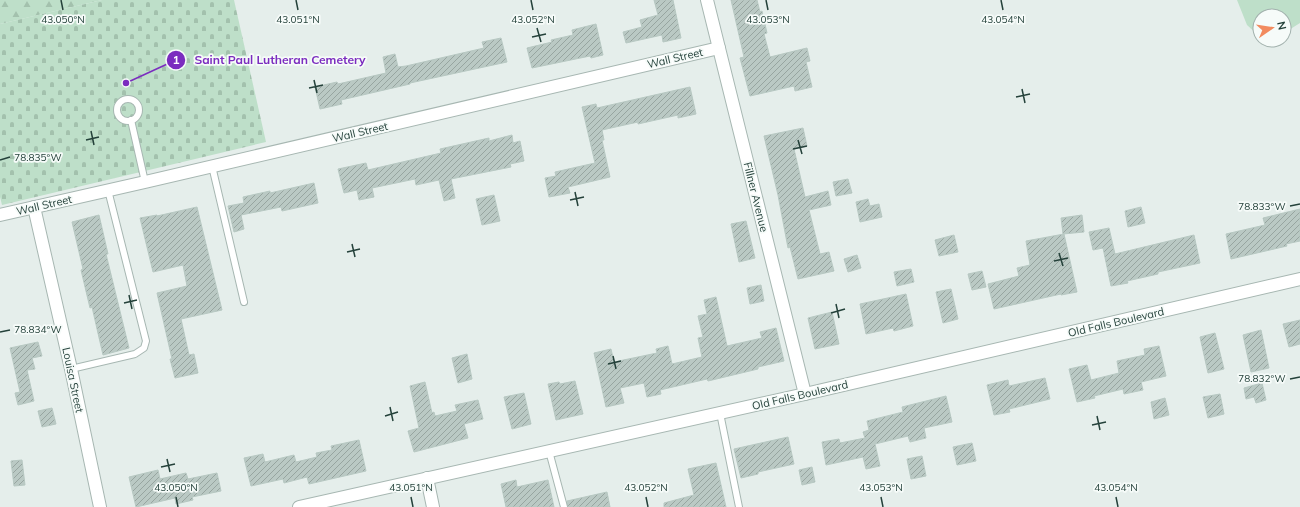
<svg xmlns="http://www.w3.org/2000/svg" width="1300" height="507" viewBox="0 0 1300 507" font-family="Mulish,sans-serif">
	<style>
		.green { fill: #bedfc9 }
		.forest { fill: url(#forest-firs) }
		.cemetery { fill: url(#cemetery-stones) }
		.building { fill: url(#building-hatch); stroke: #b7c8c2 }
		.lines { fill: none; stroke-linecap: round; stroke-linejoin: round }
		.service-casing { stroke: #a7b7b2; stroke-width: 8 }
		.minor-casing { stroke: #a7b7b2; stroke-width: 14 }
		.tertiary-casing { stroke: #a7b7b2; stroke-width: 14 }
		.service { stroke: #fff; stroke-width: 6 }
		.minor { stroke: #fff; stroke-width: 12 }
		.tertiary { stroke: #fff; stroke-width: 12 }
		.ticks { fill: none; stroke: #24413a; stroke-width: 1.5 }
		.labels { text-anchor: middle; stroke-width: 3.5; stroke-linejoin: round; paint-order: stroke }
		.street-label { font-size: 11px; fill: #24413a; stroke: #f6fbf9 }
		.ticks-label { font-size: 10px; text-anchor: middle; fill: #24413a; stroke: #f6fbf9; stroke-width: 3.5; stroke-linejoin: round; paint-order: stroke }
		.leader { fill: none; stroke: #7b2cbf; stroke-width: 1.5 }
		.callout-dot { fill: #7b2cbf; stroke: #f6fbf9; stroke-width: 1.5 }
		.mark-label { font-size: 12px; text-anchor: middle; font-weight: bold; fill: #fff }
		.callout-label { font-size: 12px; text-anchor: middle; font-weight: bold; fill: #7b2cbf; stroke: #f6fbf9; stroke-width: 3.5; stroke-linejoin: round; paint-order: stroke }
	</style>
	<defs>
		<pattern id="forest-firs" width="22" height="20" patternUnits="userSpaceOnUse"><rect width="22" height="20" fill="#bedfc9"/><path d="M5 1l3.5 6h-7zM16 11l3.5 6h-7z" fill="#a3c1ad"/></pattern>
		<pattern id="cemetery-stones" width="16" height="16" patternUnits="userSpaceOnUse"><rect width="16" height="16" fill="#bedfc9"/><path d="M2 7V4a2 2 0 0 1 4 0v3zM10 15v-3a2 2 0 0 1 4 0v3z" fill="#a3c1ad"/></pattern>
		<pattern id="building-hatch" width="6" height="6" patternUnits="userSpaceOnUse"><rect width="6" height="6" fill="#bac9c4"/><path d="M-1 1l2-2M0 6l6-6M5 7l2-2" fill="none" stroke="#97a5a0"/></pattern>
	</defs>
	<rect width="100%" height="100%" fill="#e5eeeb"/>
	<polygon class="green" points="1237,0 1300,0 1300,23 1284,33 1284,16 1260,16 1260,37 1247,25"/>
	<polygon class="forest" points="0,0 102,0 0,24"/>
	<polygon class="cemetery" points="102,0 234,0 266,142 2,205 0,197 0,24"/>
	<g class="building">
		<polygon points="654,0 673,0 681,38 663,42 662,35 626,43 623,32 642,27 640,20 658,15"/>
		<polygon points="731,0 757,0 760,12 762,11 767,33 764,34 770,57 807,48 810,61 806,62 812,87 795,91 794,86 750,96 740,58 744,57"/>
		<polygon points="596,24 603,55 591,58 590,56 532,68 527,48 552,42 551,40 573,35 572,30"/>
		<polygon points="501,38 507,62 410,83 410,84 341,100 342,104 320,109 315,87 337,82 338,84 386,73 383,57 395,54 398,67 406,66 484,48 482,42"/>
		<polygon points="690,87 696,114 678,118 678,115 638,124 638,122 602,130 604,140 602,140 610,177 568,187 570,193 549,197 545,178 556,176 555,172 595,163 582,107 596,104 597,108"/>
		<polygon points="803,128 807,146 794,149 805,197 828,191 831,205 809,210 820,254 829,252 834,271 798,279 790,247 788,248 778,195 764,136"/>
		<polygon points="512,135 513,143 520,141 524,161 510,164 511,167 451,179 455,198 444,201 439,180 416,185 415,179 372,188 374,197 359,200 357,190 344,193 338,169 366,163 368,170 441,153 440,149 489,138 489,141"/>
		<polygon points="848,179 852,193 836,196 833,182"/>
		<polygon points="314,183 318,203 282,211 281,207 241,215 244,229 234,232 228,206 244,203 243,197 270,191 270,193"/>
		<polygon points="494,195 500,221 482,225 476,199"/>
		<polygon points="868,199 870,206 879,204 882,217 860,222 856,202"/>
		<polygon points="197,207 222,310 181,319 189,355 194,354 198,373 175,378 170,359 172,359 157,293 187,286 183,265 153,272 140,218 157,215 157,216"/>
		<polygon points="1141,207 1145,223 1128,227 1125,211"/>
		<polygon points="1300,209 1300,241 1286,244 1287,246 1231,259 1226,234 1265,225 1263,218"/>
		<polygon points="99,215 108,254 106,254 129,348 103,355 92,307 90,308 81,270 83,269 72,222"/>
		<polygon points="1082,215 1084,232 1063,234 1061,218"/>
		<polygon points="746,221 755,258 739,262 731,224"/>
		<polygon points="1109,228 1115,254 1194,235 1200,263 1158,272 1158,274 1127,281 1128,283 1111,286 1103,248 1093,250 1089,232"/>
		<polygon points="1064,234 1077,292 1061,295 1061,294 994,309 988,284 1019,276 1017,268 1030,265 1026,241"/>
		<polygon points="954,235 958,252 939,256 935,240"/>
		<polygon points="857,255 861,268 848,272 844,259"/>
		<polygon points="911,269 914,282 897,286 894,272"/>
		<polygon points="982,271 986,287 972,290 968,274"/>
		<polygon points="761,285 764,301 750,304 747,288"/>
		<polygon points="951,289 958,319 943,323 936,292"/>
		<polygon points="906,294 913,326 894,331 893,328 866,334 860,304"/>
		<polygon points="716,297 727,346 762,338 760,332 776,328 784,361 758,367 758,369 708,381 707,379 660,390 661,394 647,397 644,383 620,388 624,403 606,407 594,353 611,349 614,362 657,353 656,349 668,346 672,364 702,357 698,338 703,337 698,316 707,314 704,300"/>
		<polygon points="832,312 839,344 815,349 808,318"/>
		<polygon points="1300,320 1300,344 1289,347 1283,324"/>
		<polygon points="1261,330 1269,368 1251,372 1243,335"/>
		<polygon points="1215,333 1224,369 1208,373 1200,337"/>
		<polygon points="38,342 42,356 32,358 35,369 27,370 34,401 18,405 15,393 20,392 10,348"/>
		<polygon points="1159,346 1166,376 1141,382 1143,390 1124,394 1123,389 1094,396 1095,398 1077,402 1069,369 1087,365 1091,380 1119,373 1117,361 1145,355 1144,349"/>
		<polygon points="467,354 472,379 458,383 452,358"/>
		<polygon points="1045,378 1050,399 1009,409 1010,412 994,415 987,385 1008,380 1009,386"/>
		<polygon points="575,381 583,414 556,420 548,384 559,382 560,384"/>
		<polygon points="425,382 432,413 434,412 435,416 457,411 455,405 478,400 483,419 464,424 468,438 414,452 408,431 419,428 410,386"/>
		<polygon points="1262,383 1266,400 1256,403 1254,397 1246,399 1244,388"/>
		<polygon points="524,393 531,424 512,429 504,397"/>
		<polygon points="1220,394 1224,414 1208,418 1203,397"/>
		<polygon points="946,396 952,422 924,428 926,438 910,442 908,436 875,444 880,466 866,469 863,457 826,465 822,442 839,439 840,443 865,438 863,432 869,430 867,421 903,412 902,407"/>
		<polygon points="1165,398 1169,415 1154,419 1151,402"/>
		<polygon points="52,408 56,424 42,427 38,411"/>
		<polygon points="788,437 794,464 758,472 758,474 741,478 734,449"/>
		<polygon points="359,440 366,471 309,484 307,477 284,483 283,479 251,486 244,458 263,454 265,462 294,455 296,462 317,457 316,453 332,450 331,446"/>
		<polygon points="972,443 976,461 957,465 953,447"/>
		<polygon points="922,456 926,476 911,479 907,459"/>
		<polygon points="22,460 25,485 14,486 11,461"/>
		<polygon points="716,463 726,507 664,507 664,503 694,495 688,469"/>
		<polygon points="812,467 815,482 802,485 799,470"/>
		<polygon points="158,470 160,479 186,473 188,479 217,473 221,491 192,497 193,500 176,504 175,498 136,507 129,477"/>
		<polygon points="516,480 517,487 548,480 554,507 506,507 501,484"/>
		<polygon points="607,492 610,507 568,507 567,501"/>
	</g>
	<g class="lines">
		<g class="service-casing">
			<g id="service">
				<circle cx="128" cy="110" r="11"/>
				<polyline points="131,120 145,182"/>
				<polyline points="212,166 244,302"/>
				<polyline points="71,369 135,354 144,348 146,341 108,190"/>
				<polyline points="720,413 739,507"/>
				<polyline points="549,451 564,507"/>
			</g>
		</g>
		<g class="minor-casing">
			<g id="minor">
				<polyline points="707,0 805,394"/>
				<polyline points="34,207 71,369 100,507"/>
				<polyline points="0,215 145,182 719,48"/>
			</g>
		</g>
		<g class="tertiary-casing">
			<g id="tertiary">
				<polyline points="427,478 433,507"/>
				<polyline points="299,507 805,394 1300,279"/>
			</g>
		</g>
		<use href="#service" class="service"/>
		<use href="#minor" class="minor"/>
		<use href="#tertiary" class="tertiary"/>
	</g>
	<path class="ticks" d="M 61,0 L 63,10M 296,0 L 298,10M 531,0 L 533,10M 766,0 L 768,10M 1001,0 L 1003,10M 537,28 L 541,42M 532,37 L 546,34M 314,80 L 317,93M 309,88 L 323,85M 1022,89 L 1025,103M 1016,97 L 1030,94M 91,131 L 94,145M 86,140 L 99,137M 798,140 L 802,154M 793,149 L 807,146M 0,160 L 10,157M 575,192 L 578,206M 570,200 L 584,197M 1290,206 L 1300,204M 352,244 L 355,257M 347,252 L 360,249M 1059,253 L 1063,266M 1054,261 L 1068,258M 129,295 L 132,309M 124,303 L 137,300M 836,304 L 839,318M 831,313 L 845,309M 0,332 L 10,330M 613,356 L 616,369M 608,364 L 621,361M 1290,379 L 1300,377M 390,407 L 393,421M 385,416 L 398,412M 1097,416 L 1100,430M 1092,425 L 1106,422M 167,459 L 170,472M 161,467 L 175,464M 176,497 L 178,507M 411,497 L 413,507M 646,497 L 648,507M 881,497 L 883,507M 1116,497 L 1118,507"/>
	<g class="labels">
		<g class="street-label">
			<text transform="translate(675 58) rotate(-13)" y="4">Wall Street</text>
			<text transform="translate(360 132) rotate(-13)" y="4">Wall Street</text>
			<text transform="translate(756 197) rotate(76)" y="4">Fillner Avenue</text>
			<text transform="translate(44 205) rotate(-13)" y="4">Wall Street</text>
			<text transform="translate(1116 322) rotate(-13)" y="4">Old Falls Boulevard</text>
			<text transform="translate(73 380) rotate(78)" y="4">Louisa Street</text>
			<text transform="translate(800 395) rotate(-13)" y="4">Old Falls Boulevard</text>
		</g>
	</g>
	<g class="ticks-label">
		<text x="63" y="23">43.050°N</text>
		<text x="298" y="23">43.051°N</text>
		<text x="533" y="23">43.052°N</text>
		<text x="768" y="23">43.053°N</text>
		<text x="1003" y="23">43.054°N</text>
		<text x="38" y="161">78.835°W</text>
		<text x="1262" y="210">78.833°W</text>
		<text x="38" y="333">78.834°W</text>
		<text x="1262" y="382">78.832°W</text>
		<text x="176" y="491">43.050°N</text>
		<text x="411" y="491">43.051°N</text>
		<text x="646" y="491">43.052°N</text>
		<text x="881" y="491">43.053°N</text>
		<text x="1116" y="491">43.054°N</text>
	</g>
	<path class="leader" d="M126 83L176 60"/>
	<g class="callout-dot">
		<circle cx="126" cy="83" r="4"/>
		<circle cx="176" cy="60" r="10"/>
	</g>
	<g class="mark-label">
		<text x="176" y="64">1</text>
	</g>
	<g class="callout-label">
		<text x="280" y="64">Saint Paul Lutheran Cemetery</text>
	</g>
	<g transform="translate(1272 28) rotate(77)"><circle r="19" fill="#f6fbf9" stroke="#a2b1ad"/>
	<path d="M0-3L7 15L0 10L-7 15Z" fill="#f28b5f"/>
	<text y="-6" font-size="11" font-weight="bold" text-anchor="middle" fill="#24413a">N</text>
	</g>
</svg>
